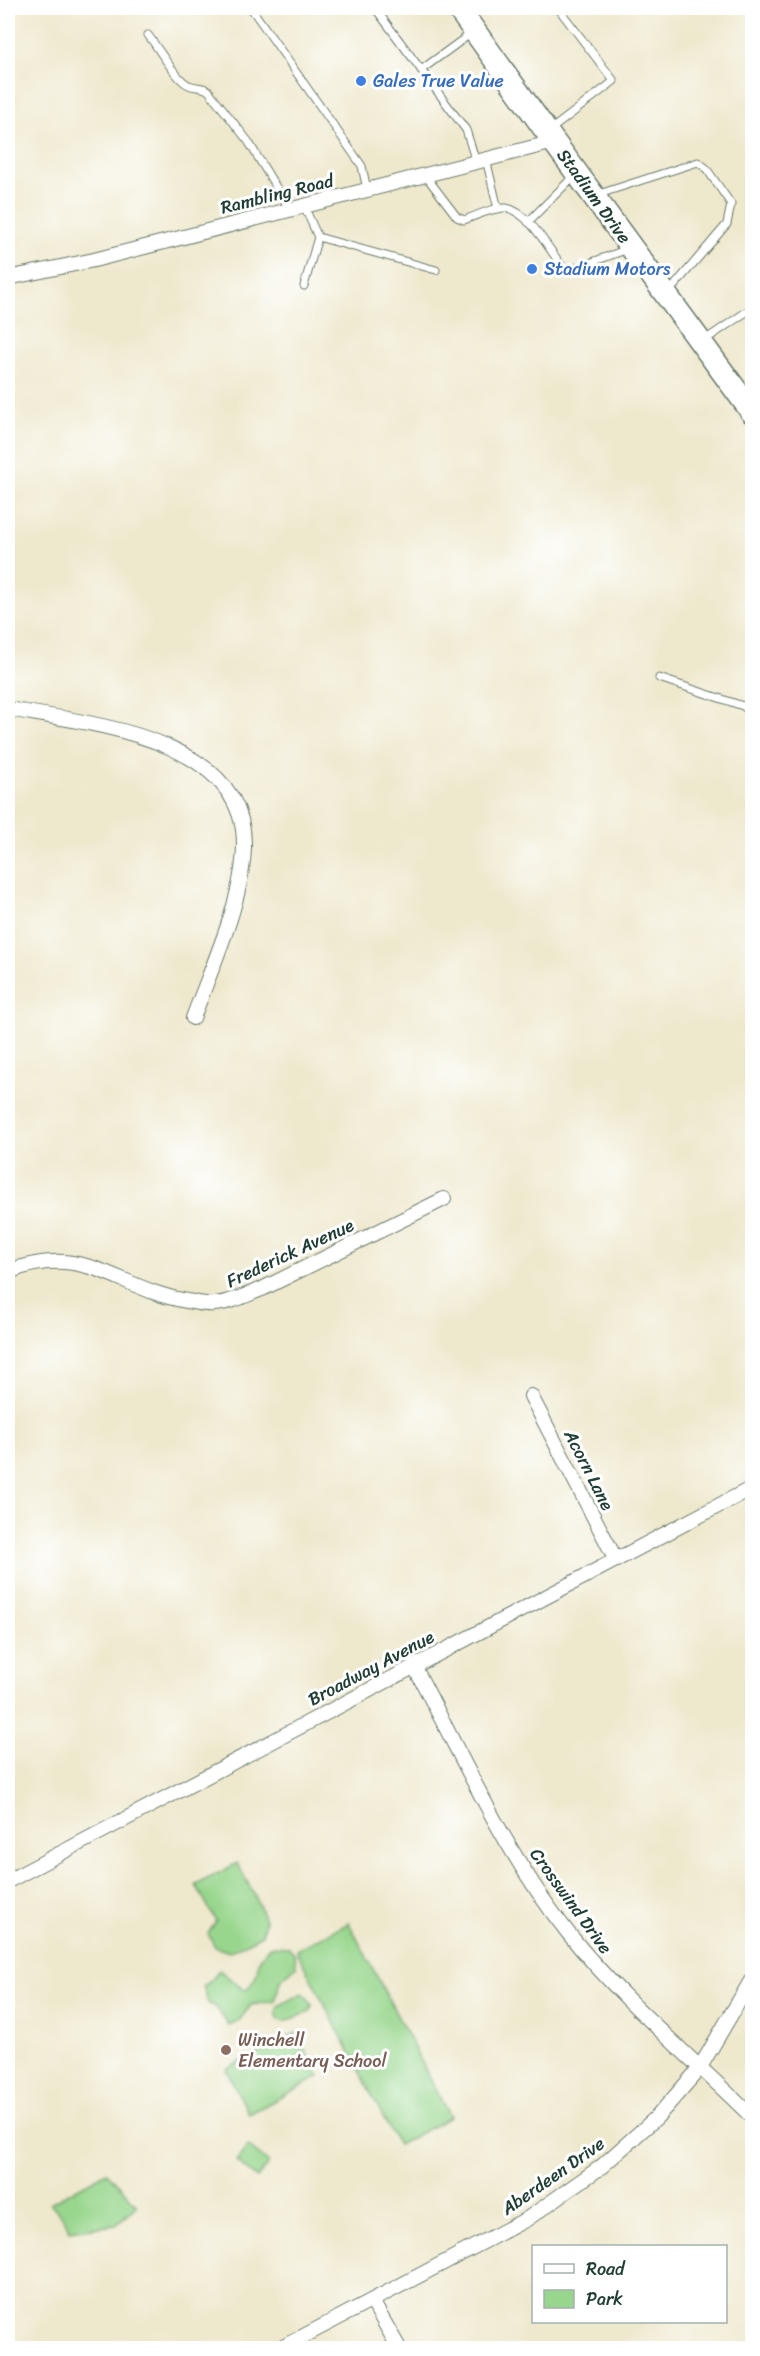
<svg xmlns="http://www.w3.org/2000/svg" width="760" height="2356" viewBox="0 0 760 2356" font-family="Sriracha,sans-serif">
	<style>
		.green { fill: #97d68c; stroke: #5b8a60; stroke-width: 1.5 }
		.lines { fill: none; stroke-linecap: round; stroke-linejoin: round }
		.service-casing { stroke: #677969; stroke-width: 9 }
		.minor-casing { stroke: #677969; stroke-width: 16 }
		.primary-casing { stroke: #677969; stroke-width: 25 }
		.service { stroke: #fff; stroke-width: 7 }
		.minor { stroke: #fff; stroke-width: 14 }
		.primary { stroke: #fff; stroke-width: 22 }
		.shop-dot { fill: #3f7fe0; stroke: #fff; stroke-width: 2 }
		.education-dot { fill: #8d6e63; stroke: #fff; stroke-width: 2 }
		.labels { text-anchor: middle; stroke-width: 6; stroke-linejoin: round; paint-order: stroke }
		.shop-label { font-size: 18px; fill: #366cbe; stroke: #fff; text-anchor: start }
		.street-label { font-size: 18px; fill: #1f3d34; stroke: #fff }
		.education-label { font-size: 18px; fill: #785e54; stroke: #fff; text-anchor: start }
	</style>
	<rect width="100%" height="100%" fill="#fff"/>
	<filter id="ink" filterUnits="userSpaceOnUse"><feTurbulence type="fractalNoise" baseFrequency=".0167" numOctaves="2"/><feDisplacementMap in="SourceGraphic" scale="12" xChannelSelector="R" yChannelSelector="G"/><feConvolveMatrix kernelMatrix="1 2 1 2 8 2 1 2 1" color-interpolation-filters="sRGB"/></filter>
	<filter id="wash" filterUnits="userSpaceOnUse"><feTurbulence type="fractalNoise" baseFrequency=".008" numOctaves="4" result="noise"/><feDisplacementMap in="SourceGraphic" scale="24" xChannelSelector="R" yChannelSelector="G"/><feGaussianBlur stdDeviation="1.35" result="paint"/><feColorMatrix in="noise" values="0 0 0 0 0 0 0 0 0 0 0 0 0 0 0 0 0 1.4 0 .05"/><feComposite in="paint" operator="in"/></filter>
	<g filter="url(#wash)">
		<rect width="100%" height="100%" fill="#eee8cc"/>
		<g class="green">
			<polygon points="237,1863 257,1900 265,1920 262,1935 229,1952 215,1947 208,1934 216,1921 196,1885"/>
			<polygon points="349,1923 450,2117 398,2145 296,1950"/>
			<path d="M 269,1946 L 289,1947 L 295,1954 L 296,1967 L 280,1981 L 275,2001 L 251,2005 L 238,2022 L 229,2026 L 216,2007 L 208,2003 L 203,1986 L 211,1981 L 219,1970 L 244,1990 C 253,1985 259,1973 258,1962 Z"/>
			<polygon points="302,1993 307,1996 312,2005 310,2012 284,2022 279,2020 276,2013 278,2006"/>
			<polygon points="296,2033 319,2077 249,2114 226,2069"/>
			<polygon points="248,2146 269,2163 257,2178 236,2161"/>
			<polygon points="107,2172 137,2205 116,2225 69,2231 64,2218 50,2203"/>
		</g>
	</g>
	<g filter="url(#ink)">
		<g class="lines">
			<g class="service-casing">
				<g id="service">
					<polyline points="251,8 362,166 367,190"/>
					<polyline points="375,8 466,130 476,162"/>
					<path d="M 148,35 C 157,46 177,81 189,85 C 195,88 200,86 208,90 L 248,141 L 290,210"/>
					<polyline points="421,70 473,32"/>
					<polyline points="549,131 614,81 558,8"/>
					<polyline points="486,159 498,209"/>
					<path d="M 425,175 L 457,217 L 464,220 C 476,216 493,207 506,208 C 528,211 549,249 562,266 L 573,269 L 628,249"/>
					<polyline points="596,195 698,162 706,168 731,204 727,224 669,292"/>
					<polyline points="304,206 318,237 304,286"/>
					<polyline points="528,222 575,175"/>
					<polyline points="318,237 436,270"/>
					<polyline points="705,340 752,308"/>
					<polyline points="659,678 743,706 752,702"/>
					<polyline points="743,706 752,714"/>
				</g>
			</g>
			<g class="minor-casing">
				<g id="minor">
					<polyline points="8,278 94,260 554,142"/>
					<path d="M 8,709 C 85,723 244,736 244,844 C 244,899 212,966 193,1018"/>
					<path d="M 8,1272 C 85,1241 117,1289 187,1301 C 195,1302 205,1305 214,1304 C 231,1303 246,1295 262,1289 L 444,1199"/>
					<polyline points="531,1396 616,1560"/>
					<path d="M 414,1666 C 462,1756 505,1854 569,1934 C 624,2003 690,2055 752,2117"/>
					<polyline points="8,1881 752,1488"/>
					<polyline points="372,2301 399,2348"/>
					<polyline points="281,2348 527,2219 601,2167 657,2117 699,2069 752,1979"/>
				</g>
			</g>
			<g class="primary-casing">
				<polyline id="primary" points="458,8 554,142 752,412"/>
			</g>
			<use href="#service" class="service"/>
			<use href="#minor" class="minor"/>
			<use href="#primary" class="primary"/>
		</g>
	</g>
	<g class="shop-dot">
		<circle cx="361" cy="81" r="6"/>
		<circle cx="532" cy="269" r="6"/>
	</g>
	<circle class="education-dot" cx="226" cy="2050" r="6"/>
	<g class="labels">
		<g class="shop-label">
			<text x="373" y="87">Gales True Value</text>
			<text x="544" y="275">Stadium Motors</text>
		</g>
		<g class="street-label">
			<text transform="translate(277 194) rotate(-14)" y="6">Rambling Road</text>
			<text transform="translate(594 196) rotate(54)" y="6">Stadium Drive</text>
			<text transform="translate(290 1253) rotate(-25)" y="6">Frederick Avenue</text>
			<text transform="translate(589 1470) rotate(63)" y="6">Acorn Lane</text>
			<text transform="translate(371 1668) rotate(-28)" y="6">Broadway Avenue</text>
			<text transform="translate(571 1901) rotate(54)" y="6">Crosswind Drive</text>
			<text transform="translate(553 2176) rotate(-35)" y="6">Aberdeen Drive</text>
		</g>
		<g class="education-label">
			<text x="238" y="2046">Winchell<tspan x="238" dy="21">Elementary School</tspan></text>
		</g>
	</g>
	<rect width="760" height="2356" fill="none" stroke="#fff" stroke-width="30"/>
	<rect x="532" y="2245" width="195" height="78" fill="#ffffff" stroke="#a5b1ae" stroke-width="1.5"/>
	<rect x="544" y="2264" width="30" height="9" fill="#ffffff" stroke="#a5b1ae" stroke-width="1.5"/>
	<text x="586" y="2275" font-size="18" fill="#1f3d34">Road</text>
	<rect x="544" y="2290" width="30" height="18" fill="#97d68c" stroke="#a5b1ae" stroke-width="1.5"/>
	<text x="586" y="2305" font-size="18" fill="#1f3d34">Park</text>
</svg>
